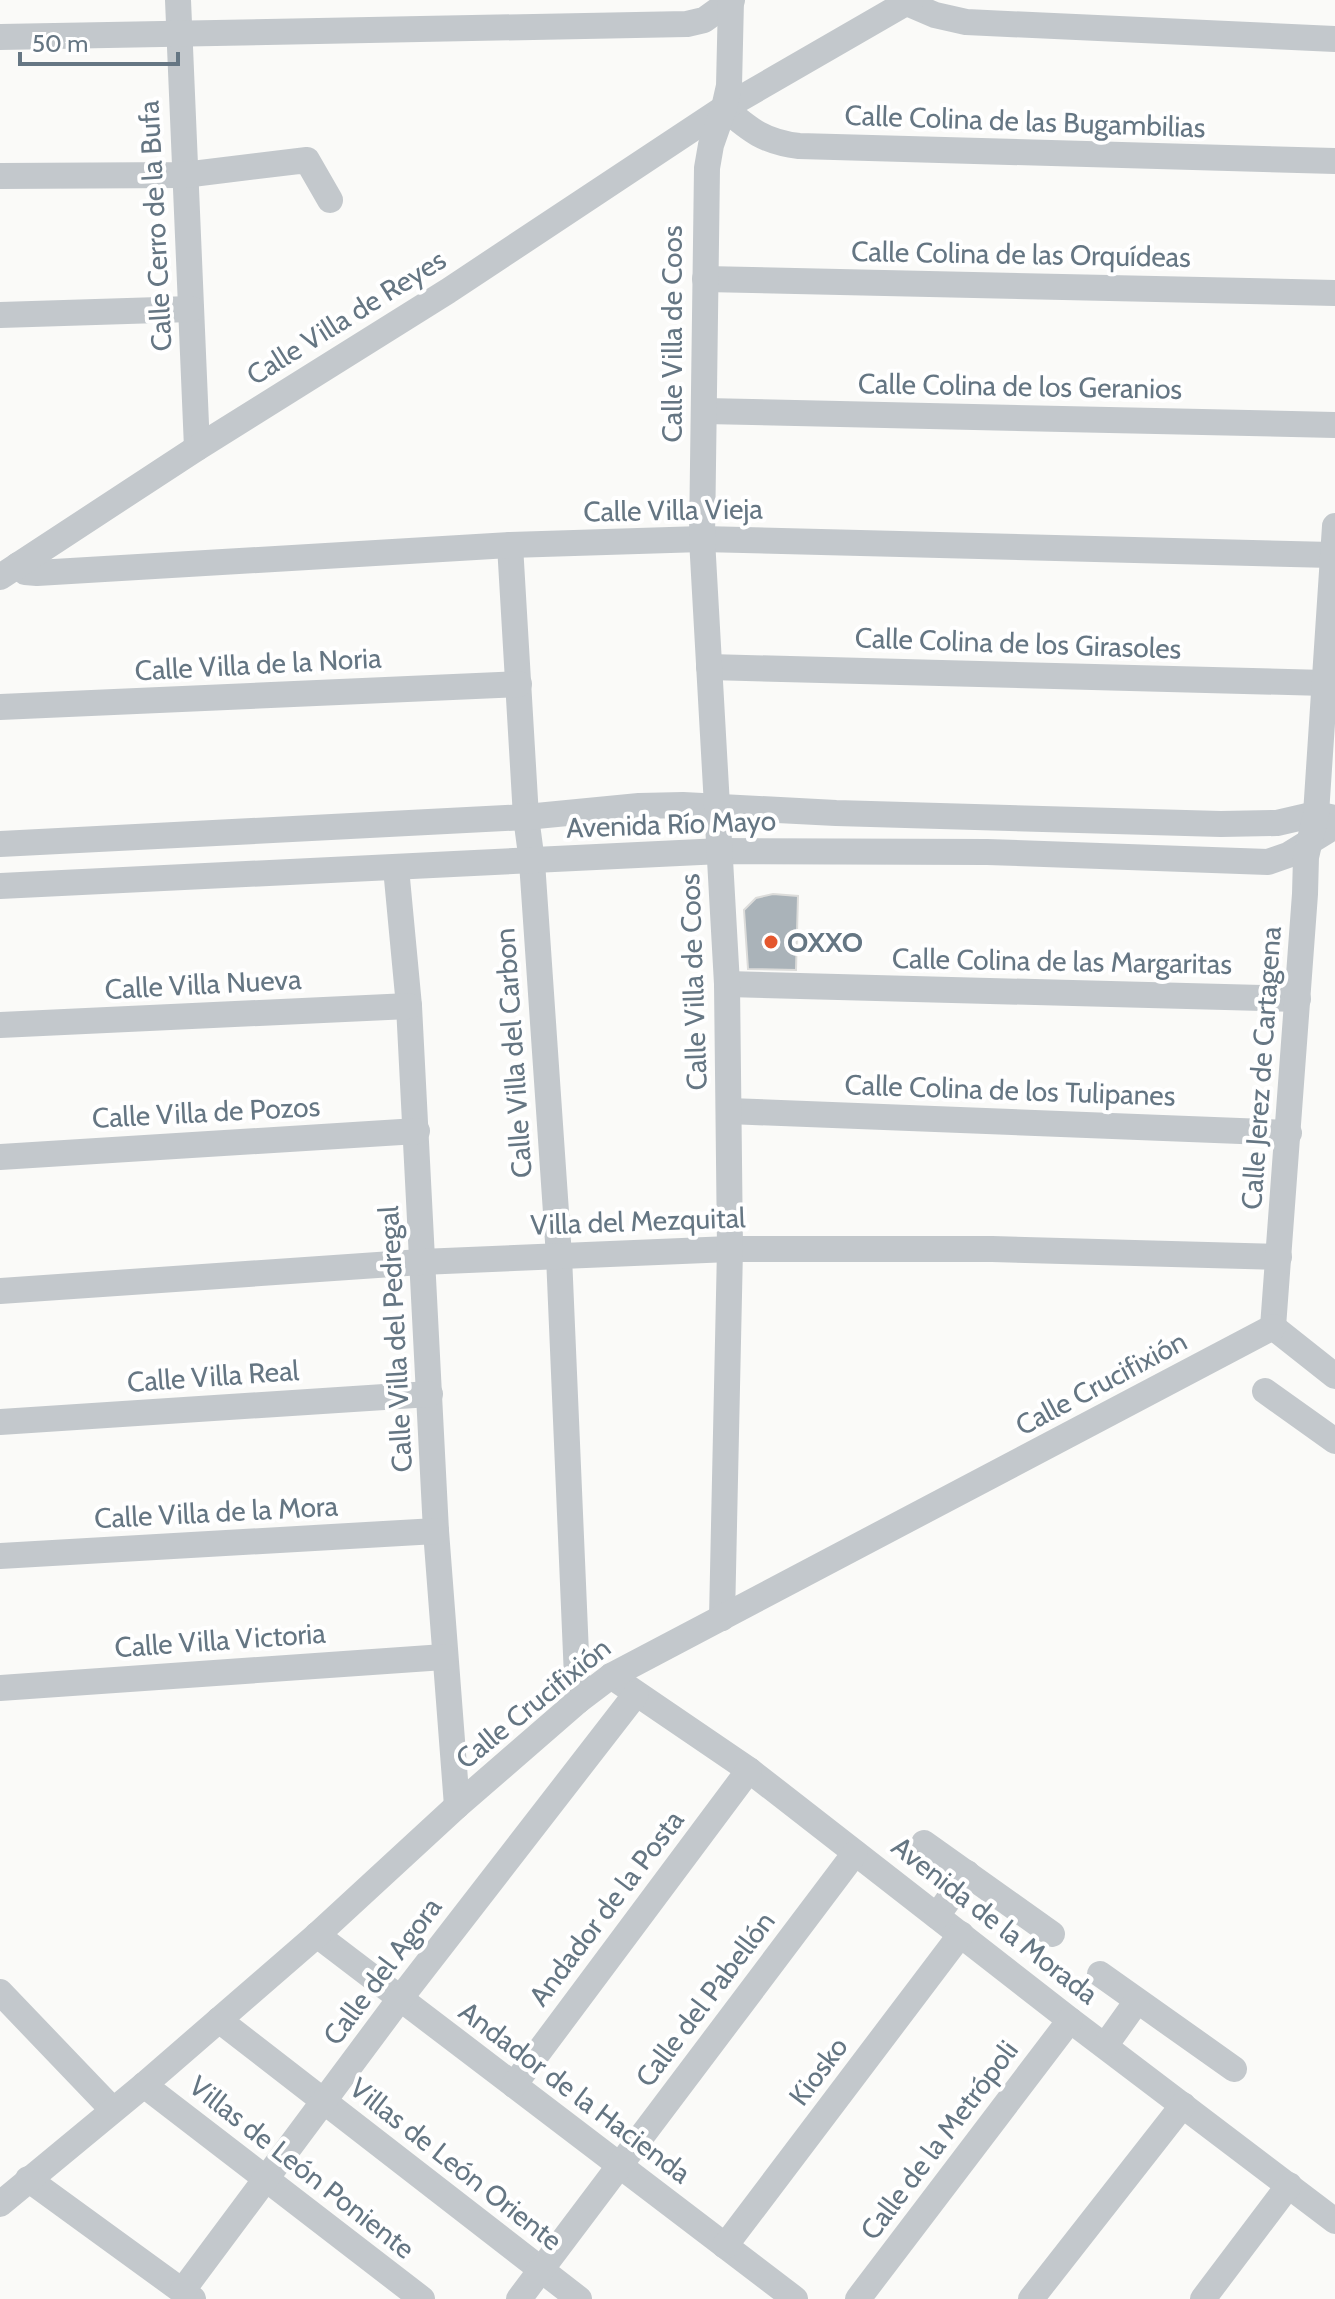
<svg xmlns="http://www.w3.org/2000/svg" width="1335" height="2299" viewBox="0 0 1335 2299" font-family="Cabin,sans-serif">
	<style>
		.building { fill: #aab3b9; stroke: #dcdcda; stroke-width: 2 }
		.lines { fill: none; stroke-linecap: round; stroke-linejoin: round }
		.minor { stroke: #c3c8cc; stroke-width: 26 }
		.poi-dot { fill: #e4572e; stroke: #fff; stroke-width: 3 }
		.labels { text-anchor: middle; stroke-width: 8; stroke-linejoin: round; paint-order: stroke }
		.street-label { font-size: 28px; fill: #657683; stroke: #fff }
		.poi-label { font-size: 28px; font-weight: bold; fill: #657683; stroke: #fff; text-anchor: start }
	</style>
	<rect width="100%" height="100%" fill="#fafaf8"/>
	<polygon class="building" points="773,894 798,896 796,970 748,969 744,910 756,898"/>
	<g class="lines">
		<g class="minor">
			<polyline points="178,0 197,448"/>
			<polyline points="900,0 935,15 966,22 1335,39"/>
			<polyline points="0,37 687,24 704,20 732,0"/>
			<path d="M 724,108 C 750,130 764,142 799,146 L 1335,161"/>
			<polyline points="0,176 184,175 307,160 330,200"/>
			<polyline points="705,279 1335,293"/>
			<polyline points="0,315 191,309"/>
			<polyline points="705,411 1335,425"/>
			<polyline points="510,545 526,817 532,862 559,1256 578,1701"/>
			<polyline points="18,565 25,572 37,573 510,545 702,539 1332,555"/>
			<polyline points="0,577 197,448 448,291 724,108 911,0"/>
			<polyline points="709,667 1325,683"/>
			<polyline points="0,707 519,684"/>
			<polyline points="0,844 526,817 639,806 683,805 836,813 1221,824 1277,823 1316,814 1335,818"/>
			<polyline points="396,868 409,1006 436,1531 457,1806"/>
			<polyline points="0,886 721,851 987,852 1268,862 1288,855 1335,826"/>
			<polyline points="727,984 1298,999"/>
			<polyline points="0,1025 409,1006"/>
			<polyline points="729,1111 1289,1133"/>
			<polyline points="0,1157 417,1131"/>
			<polyline points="0,1291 421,1262 730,1249 992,1249 1279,1257"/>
			<polyline points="1273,1327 1305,894 1306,857 1316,814 1335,526"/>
			<polyline points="1273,1327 1335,1376"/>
			<polyline points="1265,1391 1335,1441"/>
			<polyline points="0,1422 430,1394"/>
			<polyline points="0,1556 436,1531"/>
			<polyline points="722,1618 730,1249 727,984 702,539 707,168 711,145 724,108 729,86 731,0"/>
			<polyline points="611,1676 749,1770 1070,2020 1335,2221"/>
			<polyline points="0,1688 444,1657"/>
			<polyline points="924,1843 1052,1934"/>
			<polyline points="937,1916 967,1873"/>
			<polyline points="317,1935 795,2299"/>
			<polyline points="1100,1974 1234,2069"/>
			<polyline points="0,1992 113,2110"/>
			<polyline points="219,2020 579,2299"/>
			<polyline points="1105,2046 1137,2001"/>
			<polyline points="144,2085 422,2299"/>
			<polyline points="514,2085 749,1770"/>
			<polyline points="28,2179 193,2299"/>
			<polyline points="0,2204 144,2085 317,1935 457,1806 578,1701 611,1676 1273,1327"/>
			<polyline points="725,2246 961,1934"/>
			<polyline points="183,2290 399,2000 636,1694"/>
			<polyline points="519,2299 855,1853"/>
			<polyline points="858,2299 1070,2020"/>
			<polyline points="1031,2299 1183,2105"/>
			<polyline points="1203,2299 1289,2185"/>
		</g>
	</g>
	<circle class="poi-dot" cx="771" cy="942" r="8"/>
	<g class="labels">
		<g class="street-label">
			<text transform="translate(1025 121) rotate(2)" y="10">Calle Colina de las Bugambilias</text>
			<text transform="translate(155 226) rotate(-93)" y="10">Calle Cerro de la Bufa</text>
			<text transform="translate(1021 254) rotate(1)" y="10">Calle Colina de las Orquídeas</text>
			<text transform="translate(346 317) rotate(-32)" y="10">Calle Villa de Reyes</text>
			<text transform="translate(672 334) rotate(-90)" y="10">Calle Villa de Coos</text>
			<text transform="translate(1020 386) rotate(1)" y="10">Calle Colina de los Geranios</text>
			<text transform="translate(673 510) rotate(-1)" y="10">Calle Villa Vieja</text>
			<text transform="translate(1018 643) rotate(2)" y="10">Calle Colina de los Girasoles</text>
			<text transform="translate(258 664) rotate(-3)" y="10">Calle Villa de la Noria</text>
			<text transform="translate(671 824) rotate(-2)" y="10">Avenida Río Mayo</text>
			<text transform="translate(1062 961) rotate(1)" y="10">Calle Colina de las Margaritas</text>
			<text transform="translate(693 982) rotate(-92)" y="10">Calle Villa de Coos</text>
			<text transform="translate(203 984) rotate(-3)" y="10">Calle Villa Nueva</text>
			<text transform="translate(513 1053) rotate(-94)" y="10">Calle Villa del Carbon</text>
			<text transform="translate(1261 1068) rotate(-86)" y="10">Calle Jerez de Cartagena</text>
			<text transform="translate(1010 1090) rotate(2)" y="10">Calle Colina de los Tulipanes</text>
			<text transform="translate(206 1112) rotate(-3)" y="10">Calle Villa de Pozos</text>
			<text transform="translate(638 1221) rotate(-2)" y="10">Villa del Mezquital</text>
			<text transform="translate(395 1339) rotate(-93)" y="10">Calle Villa del Pedregal</text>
			<text transform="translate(213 1376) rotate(-4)" y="10">Calle Villa Real</text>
			<text transform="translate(1101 1383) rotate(-28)" y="10">Calle Crucifixión</text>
			<text transform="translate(216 1512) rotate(-3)" y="10">Calle Villa de la Mora</text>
			<text transform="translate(220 1640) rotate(-4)" y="10">Calle Villa Victoria</text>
			<text transform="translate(533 1703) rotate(-39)" y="10">Calle Crucifixión</text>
			<text transform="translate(606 1908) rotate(-53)" y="10">Andador de la Posta</text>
			<text transform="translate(995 1920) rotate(38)" y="10">Avenida de la Morada</text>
			<text transform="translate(382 1971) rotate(-53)" y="10">Calle del Agora</text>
			<text transform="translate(705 1999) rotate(-53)" y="10">Calle del Pabellón</text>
			<text transform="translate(818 2071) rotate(-53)" y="10">Kiosko</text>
			<text transform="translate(575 2092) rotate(37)" y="10">Andador de la Hacienda</text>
			<text transform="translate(939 2140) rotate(-53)" y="10">Calle de la Metrópoli</text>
			<text transform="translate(456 2164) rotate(38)" y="10">Villas de León Oriente</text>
			<text transform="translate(302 2167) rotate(38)" y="10">Villas de León Poniente</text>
		</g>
		<g class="poi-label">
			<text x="787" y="952">OXXO</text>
		</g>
	</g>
	<path d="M20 52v12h158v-12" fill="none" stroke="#657683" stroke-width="4"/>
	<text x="32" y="52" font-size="24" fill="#657683" stroke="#ffffff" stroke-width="6" paint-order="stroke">50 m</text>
</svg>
